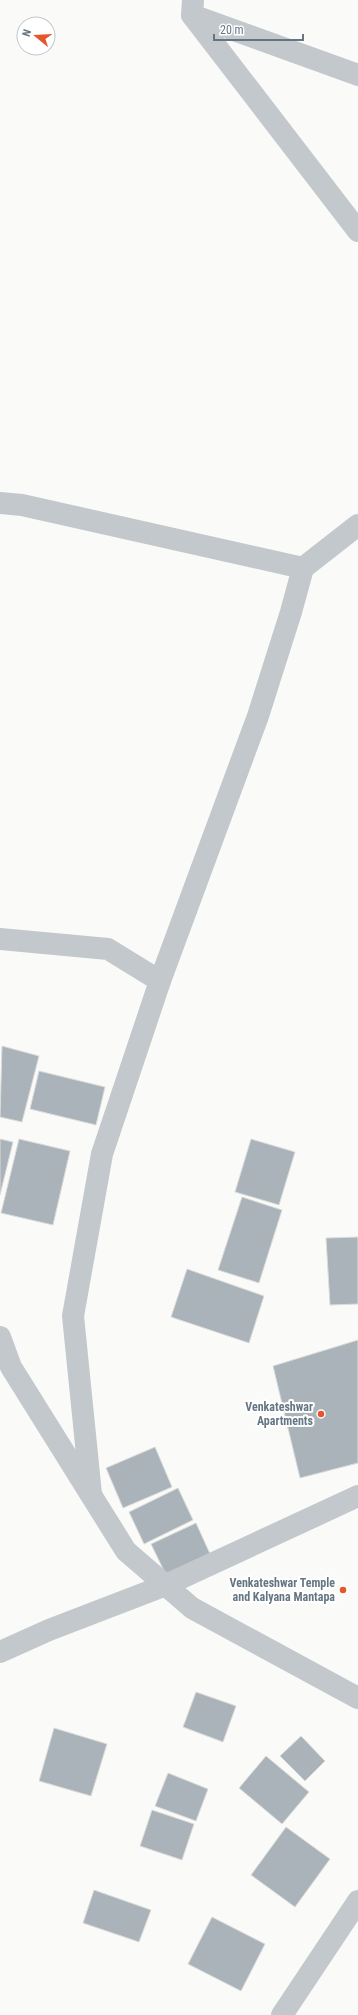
<svg xmlns="http://www.w3.org/2000/svg" width="358" height="2015" viewBox="0 0 358 2015" font-family="'Roboto Condensed',sans-serif">
	<style>
		.building { fill: #aab3b9; stroke: #dcdcda }
		.lines { fill: none; stroke-linecap: round; stroke-linejoin: round }
		.street { stroke: #c3c8cc; stroke-width: 22 }
		.poi-dot { fill: #e4572e; stroke: #fff; stroke-width: 1.5 }
		.labels { text-anchor: middle; stroke-width: 4; stroke-linejoin: round; paint-order: stroke }
		.poi-label { font-size: 12px; font-weight: bold; fill: #657683; stroke: #fff; text-anchor: end }
	</style>
	<rect width="100%" height="100%" fill="#fafaf8"/>
	<g class="building">
		<polygon points="2,1046 39,1056 22,1122 0,1117"/>
		<polygon points="39,1071 105,1087 96,1125 30,1109"/>
		<polygon points="0,1139 13,1142 0,1195"/>
		<polygon points="19,1139 70,1151 53,1225 1,1213"/>
		<polygon points="251,1139 295,1152 279,1205 235,1192"/>
		<polygon points="242,1197 282,1210 259,1283 218,1270"/>
		<polygon points="358,1237 358,1304 330,1305 326,1238"/>
		<polygon points="187,1269 264,1296 249,1343 171,1317"/>
		<polygon points="358,1340 358,1463 300,1478 273,1366"/>
		<polygon points="155,1447 172,1487 123,1508 106,1468"/>
		<polygon points="178,1488 193,1520 144,1544 129,1512"/>
		<polygon points="196,1523 211,1556 167,1577 151,1544"/>
		<polygon points="196,1692 236,1706 223,1742 183,1727"/>
		<polygon points="54,1728 107,1744 91,1796 39,1781"/>
		<polygon points="301,1736 325,1761 305,1781 280,1756"/>
		<polygon points="266,1756 309,1792 282,1824 239,1788"/>
		<polygon points="168,1773 208,1789 196,1821 155,1806"/>
		<polygon points="152,1810 194,1824 182,1860 140,1846"/>
		<polygon points="286,1827 330,1859 295,1907 251,1875"/>
		<polygon points="94,1890 151,1910 139,1942 83,1923"/>
		<polygon points="212,1917 265,1944 241,1991 188,1964"/>
	</g>
	<g class="lines">
		<g class="street">
			<polyline points="193,0 192,15 358,231"/>
			<polyline points="192,15 358,75"/>
			<polyline points="0,503 22,505 303,568"/>
			<polyline points="0,939 108,949 160,981"/>
			<polyline points="0,1337 11,1367 126,1551 192,1608 358,1698"/>
			<polyline points="91,1494 73,1316 102,1154 160,981 258,716 291,612 303,568 358,525"/>
			<polyline points="0,1652 49,1630 166,1585 358,1496"/>
			<polyline points="282,2015 358,1901"/>
		</g>
	</g>
	<g class="poi-dot">
		<circle cx="321" cy="1414" r="4"/>
		<circle cx="343" cy="1590" r="4"/>
	</g>
	<g class="labels">
		<g class="poi-label">
			<text x="313" y="1411">Venkateshwar<tspan x="313" dy="14">Apartments</tspan></text>
			<text x="335" y="1587">Venkateshwar Temple<tspan x="335" dy="14">and Kalyana Mantapa</tspan></text>
		</g>
	</g>
	<g transform="translate(36 36) rotate(288)"><circle r="19" fill="#ffffff" stroke="#c1c8cd"/>
	<path d="M0-3L7 15L0 10L-7 15Z" fill="#e4572e"/>
	<text y="-6" font-size="11" font-weight="bold" text-anchor="middle" fill="#657683">N</text>
	</g>
	<path d="M214 34v6h89v-6" fill="none" stroke="#657683" stroke-width="2"/>
	<text x="220" y="34" font-size="12" fill="#657683" stroke="#ffffff" stroke-width="3" paint-order="stroke">20 m</text>
</svg>
